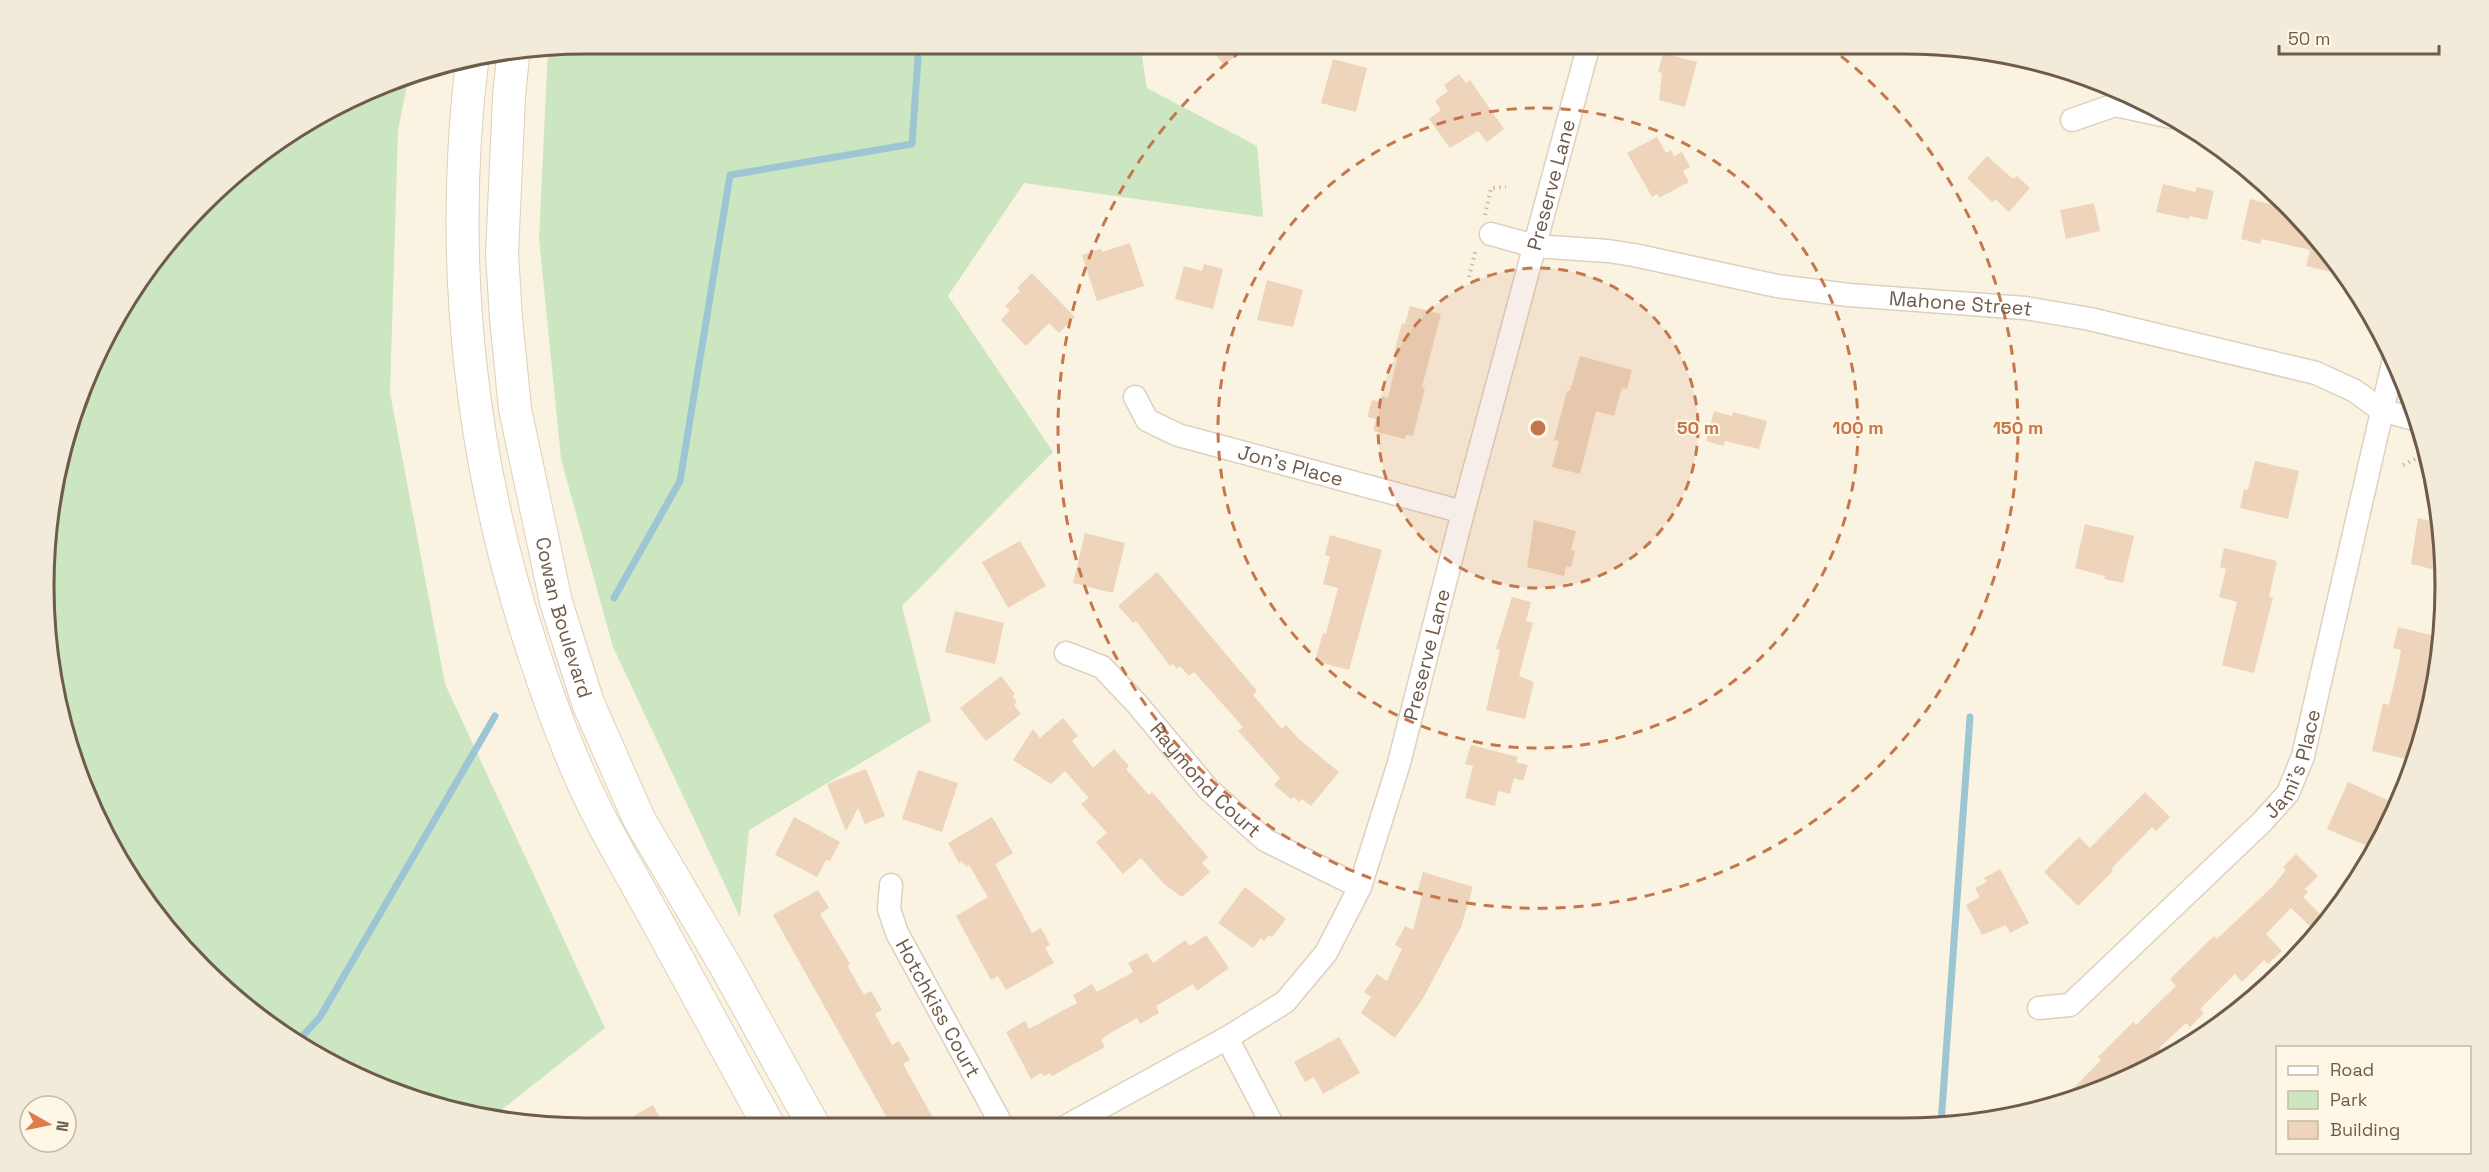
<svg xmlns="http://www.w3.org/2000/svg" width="2489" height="1172" viewBox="0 0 2489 1172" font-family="'Space Grotesk',sans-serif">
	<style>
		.green { fill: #cce6c1 }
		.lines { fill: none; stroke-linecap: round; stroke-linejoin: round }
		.stream { stroke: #9ec5d3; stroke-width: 7 }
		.building { fill: #edd4bb }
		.street-casing { stroke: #ddd0be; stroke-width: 25 }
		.secondary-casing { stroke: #dfcfb9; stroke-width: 34 }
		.path { stroke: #d2b89e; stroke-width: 4; stroke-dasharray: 1.5 4.5; stroke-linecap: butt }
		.street { stroke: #fff; stroke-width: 22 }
		.secondary { stroke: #fff; stroke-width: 32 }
		.ring { fill: none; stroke: #c6764d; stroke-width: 3; stroke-dasharray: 10 8 }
		.labels { text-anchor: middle; stroke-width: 4.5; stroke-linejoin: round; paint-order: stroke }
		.street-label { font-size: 20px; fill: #6f5b4a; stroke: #fef7e6 }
		.rim { fill: none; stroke: #6f5b4a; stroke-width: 3 }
		.centre { fill: #c6764d; stroke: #fef7e6; stroke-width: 3 }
		.ring-label { font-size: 18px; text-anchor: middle; font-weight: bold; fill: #c6764d; stroke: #fef7e6; stroke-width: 4.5; stroke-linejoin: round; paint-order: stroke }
	</style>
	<rect width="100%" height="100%" fill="#faf3e1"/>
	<g class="green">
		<polygon points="586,44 1140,44 1147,88 1257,146 1263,217 1024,183 948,296 1053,452 902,606 931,721 749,830 740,917 613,647 561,459 539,239 548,50"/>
		<polygon points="409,74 398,131 390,393 445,684 605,1028 490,1119 379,1087 229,994 116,857 54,691 44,586 54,481 116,314 229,178 315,116"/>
	</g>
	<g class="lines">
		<g class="stream">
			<polyline points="614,598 680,481 730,175 912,144 919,44"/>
			<polyline points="300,1039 320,1017 495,716"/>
			<polyline points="1941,1124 1970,717"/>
		</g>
	</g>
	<g class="building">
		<polygon points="1207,44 1252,44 1224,65"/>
		<polygon points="1663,53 1697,62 1685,107 1659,100 1662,73 1658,72"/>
		<polygon points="1333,59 1367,68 1356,112 1321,103"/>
		<polygon points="1459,74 1466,83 1470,80 1504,129 1487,142 1478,131 1450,148 1429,119 1441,110 1435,101 1448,91 1444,85"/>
		<polygon points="1657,137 1666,153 1671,150 1674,156 1682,152 1690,167 1683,171 1689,182 1659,198 1657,194 1652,197 1627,153"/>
		<polygon points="1987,156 2013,179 2017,176 2030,188 2009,212 1995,199 1992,202 1967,178"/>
		<polygon points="2163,184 2195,192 2197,187 2214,191 2207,220 2190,216 2189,219 2156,212"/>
		<polygon points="2250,199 2293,210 2347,276 2306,266 2310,250 2262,239 2260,244 2241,239"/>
		<polygon points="2094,203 2100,231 2066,239 2060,210"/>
		<polygon points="1130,243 1144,286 1097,301 1082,255 1101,249 1102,252"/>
		<polygon points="1204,264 1223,269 1213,309 1175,299 1184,266 1202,271"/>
		<polygon points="1032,273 1075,317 1059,333 1049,323 1026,346 1001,320 1010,310 1005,306 1020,291 1017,288"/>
		<polygon points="1267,280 1303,290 1293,327 1257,320"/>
		<polygon points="1410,306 1441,314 1422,387 1425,388 1413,436 1406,435 1405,439 1373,431 1376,419 1367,417 1372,400 1381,402 1382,396 1388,398 1398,354 1394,353 1402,323 1405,324"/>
		<polygon points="1580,356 1632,370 1627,389 1622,388 1614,416 1596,411 1580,474 1552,467 1559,441 1554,440 1567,391 1570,391"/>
		<polygon points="1714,411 1732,416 1733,412 1767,421 1759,449 1725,441 1724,446 1706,441"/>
		<polygon points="2255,461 2299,471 2288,519 2240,508 2244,489 2248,490"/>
		<polygon points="2418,518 2439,523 2444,572 2411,564"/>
		<polygon points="1534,520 1576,531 1571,550 1575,551 1571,567 1566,566 1564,576 1527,567"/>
		<polygon points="2085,524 2134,536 2123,583 2104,579 2105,576 2075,568"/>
		<polygon points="1085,533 1125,543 1113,593 1073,583"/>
		<polygon points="1330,535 1382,550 1349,670 1315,661 1323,633 1326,634 1338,588 1323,584 1330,556 1325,555"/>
		<polygon points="1020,541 1046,586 1008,608 982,562"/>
		<polygon points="2224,548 2277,561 2269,597 2273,598 2254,673 2222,665 2237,602 2219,597 2226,569 2220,567"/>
		<polygon points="1157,572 1257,691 1253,695 1282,729 1286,725 1299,739 1339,772 1311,806 1302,799 1299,802 1294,797 1291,799 1274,785 1280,778 1238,731 1243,727 1194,672 1189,676 1180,666 1177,669 1173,664 1170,666 1136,621 1133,623 1118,606"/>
		<polygon points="1512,597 1531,602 1526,621 1533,623 1519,676 1534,682 1525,719 1486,710 1500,650 1496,649"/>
		<polygon points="955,611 1004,623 995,664 945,652"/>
		<polygon points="2398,627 2439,637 2434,658 2438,659 2438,666 2435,678 2429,677 2421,712 2428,714 2414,761 2372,751 2383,703 2389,705 2399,662 2401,650 2393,648"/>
		<polygon points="1001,676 1015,694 1012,696 1017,702 1014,705 1021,714 986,741 960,708"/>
		<polygon points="1063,718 1078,736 1072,741 1093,768 1114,749 1129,766 1126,769 1149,795 1152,792 1208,857 1202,863 1210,872 1182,897 1164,884 1141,858 1123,874 1096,842 1107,833 1081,804 1089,798 1065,771 1051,784 1013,760 1033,729 1040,738"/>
		<polygon points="1471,745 1518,757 1516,762 1528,765 1523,781 1514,778 1510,794 1498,791 1495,806 1465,798 1473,766 1465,764"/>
		<polygon points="866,769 885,816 865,824 858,808 846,831 827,784"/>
		<polygon points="918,770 958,783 942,832 902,819"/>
		<polygon points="2348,782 2392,802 2372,848 2327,829"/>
		<polygon points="2145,792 2170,817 2156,831 2152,827 2111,869 2113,871 2078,906 2044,872 2079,837 2090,848"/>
		<polygon points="794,817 840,842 830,861 826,860 817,877 775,855"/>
		<polygon points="992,817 1013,853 995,864 1032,933 1041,928 1050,945 1045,948 1054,963 1006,990 998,976 991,980 956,916 988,897 969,865 966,867 962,861 959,863 948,843"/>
		<polygon points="2296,854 2318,876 2305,889 2308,892 2303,897 2328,922 2317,933 2291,908 2266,934 2282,951 2268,964 2264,960 2242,982 2235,974 2200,1009 2204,1013 2190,1027 2186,1023 2159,1048 2166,1055 2111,1087 2061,1101 2101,1060 2098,1057 2133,1022 2136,1025 2176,986 2170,979 2214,936 2217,939 2271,888 2286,870 2283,867"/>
		<polygon points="2000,869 2029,923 2010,933 2006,925 1982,935 1966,905 1980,897 1975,888 1987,882 1984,878"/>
		<polygon points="1423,872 1473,887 1461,927 1422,1000 1395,1038 1361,1013 1371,997 1364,992 1377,974 1387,981 1402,949 1395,945 1405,926 1413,930 1422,895 1417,893"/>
		<polygon points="1245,887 1286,919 1272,937 1269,935 1264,941 1261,938 1253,948 1218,923"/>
		<polygon points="818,890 829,908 820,914 850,964 847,965 864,995 871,991 882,1010 875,1014 892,1045 899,1041 910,1060 903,1064 938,1127 892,1127 773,915"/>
		<polygon points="1206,935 1229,968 1197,991 1193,984 1156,1006 1159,1013 1140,1024 1137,1018 1107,1035 1101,1040 1105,1047 1085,1058 1052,1076 1050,1073 1044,1076 1042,1073 1031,1079 1006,1032 1025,1021 1029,1029 1077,1003 1073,995 1092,984 1097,992 1133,972 1128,963 1147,953 1153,963 1185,940 1190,946"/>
		<polygon points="1339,1037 1360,1073 1323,1094 1314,1077 1305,1082 1294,1062"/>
		<polygon points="653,1105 666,1128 612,1128"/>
	</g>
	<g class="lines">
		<g class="street-casing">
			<g id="street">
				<polyline points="2072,120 2115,105 2171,117"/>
				<path id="s1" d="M 1491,234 L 1534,246 L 1608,251 L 1634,255 L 1777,286 L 1849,295 L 2025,308 L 2090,319 L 2316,373 L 2355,391 L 2381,410 L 2417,420"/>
				<path id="s2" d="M 1135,397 L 1147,420 L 1178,435 L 1463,512"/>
				<path id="s3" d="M 1066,653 L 1102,667 L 1137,704 L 1208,789 L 1265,840 L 1360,887"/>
				<path id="s4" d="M 891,885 L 889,909 L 897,933 L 1003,1127"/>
				<path id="s5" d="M 2039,1008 L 2070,1005 L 2262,822 L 2288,793 L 2303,756 L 2394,359"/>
				<polyline points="1227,1038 1273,1126"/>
				<path id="s6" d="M 1065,1127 L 1227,1038 L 1285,1002 L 1326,953 L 1360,887 L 1399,763 L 1463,512 L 1589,44"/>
			</g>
		</g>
		<g class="secondary-casing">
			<g id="secondary">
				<path id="s7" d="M 513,56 L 509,97 L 502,254 L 506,318 L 515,409 L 556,602 L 588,703 L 639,819 L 726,967 L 815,1128"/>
				<path d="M 472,62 C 448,261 470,461 533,651 C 550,703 569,755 593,804 C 611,841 633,877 653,914 C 692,985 731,1056 770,1128"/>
			</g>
		</g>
		<g class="path">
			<polyline points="1485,215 1491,188 1506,187"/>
			<polyline points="1469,277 1476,249"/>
			<polyline points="2403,465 2421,456 2424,444"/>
		</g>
		<use href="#street" class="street"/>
		<use href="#secondary" class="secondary"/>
	</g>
	<circle cx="1538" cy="428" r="160" fill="#c6764d" fill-opacity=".12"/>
	<g class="ring">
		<circle cx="1538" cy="428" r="160"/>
		<circle cx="1538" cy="428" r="320"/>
		<path d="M1827 45A480 480 0 1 1 1249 45"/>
	</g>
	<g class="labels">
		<g class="street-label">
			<text dy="7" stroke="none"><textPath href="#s6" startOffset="1119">Preserve Lane</textPath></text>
			<text dy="7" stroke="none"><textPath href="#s1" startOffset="476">Mahone Street</textPath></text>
			<text dy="7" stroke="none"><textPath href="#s2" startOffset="177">Jon's Place</textPath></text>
			<text dy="7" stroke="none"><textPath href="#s7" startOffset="568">Cowan Boulevard</textPath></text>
			<text dy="7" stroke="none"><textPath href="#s6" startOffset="633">Preserve Lane</textPath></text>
			<text dy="7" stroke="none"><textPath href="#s5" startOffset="364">Jami's Place</textPath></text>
			<text dy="7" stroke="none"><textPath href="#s3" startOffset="192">Raymond Court</textPath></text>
			<text dy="7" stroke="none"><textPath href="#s4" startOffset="135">Hotchkiss Court</textPath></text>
		</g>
	</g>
	<path d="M0 0H2489V1172H0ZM586 54H1903A532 532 0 0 1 2435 586V586A532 532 0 0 1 1903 1118H586A532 532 0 0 1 54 586V586A532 532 0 0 1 586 54Z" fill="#f3ebda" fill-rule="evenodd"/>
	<path class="rim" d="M586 54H1903A532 532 0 0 1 2435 586V586A532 532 0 0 1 1903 1118H586A532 532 0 0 1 54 586V586A532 532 0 0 1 586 54Z"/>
	<circle cx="1538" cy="428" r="9" class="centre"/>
	<g class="ring-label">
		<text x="1698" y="434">50 m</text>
		<text x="1858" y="434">100 m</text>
		<text x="2018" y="434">150 m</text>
	</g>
	<rect x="2276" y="1046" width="195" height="108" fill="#fef7e6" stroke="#c5b9a8" stroke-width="1.5"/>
	<rect x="2288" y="1066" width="30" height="9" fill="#ffffff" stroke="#c5b9a8" stroke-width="1.5"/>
	<text x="2330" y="1076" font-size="18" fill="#6f5b4a">Road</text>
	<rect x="2288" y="1091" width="30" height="18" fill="#cce6c1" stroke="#c5b9a8" stroke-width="1.5"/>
	<text x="2330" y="1106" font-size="18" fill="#6f5b4a">Park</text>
	<rect x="2288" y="1121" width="30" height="18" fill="#edd4bb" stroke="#c5b9a8" stroke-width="1.5"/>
	<text x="2330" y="1136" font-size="18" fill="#6f5b4a">Building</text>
	<g transform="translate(48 1124) rotate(99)"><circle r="28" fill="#fef7e6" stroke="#c5b9a8" stroke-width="1.5"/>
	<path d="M0-4.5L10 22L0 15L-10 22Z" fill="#dc7d4e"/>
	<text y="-9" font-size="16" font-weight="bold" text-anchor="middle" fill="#6f5b4a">N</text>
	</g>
	<path d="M2279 45v9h160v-9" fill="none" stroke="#6f5b4a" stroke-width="3"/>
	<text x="2288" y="45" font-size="18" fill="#6f5b4a" stroke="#fef7e6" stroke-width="4.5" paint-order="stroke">50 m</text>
</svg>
